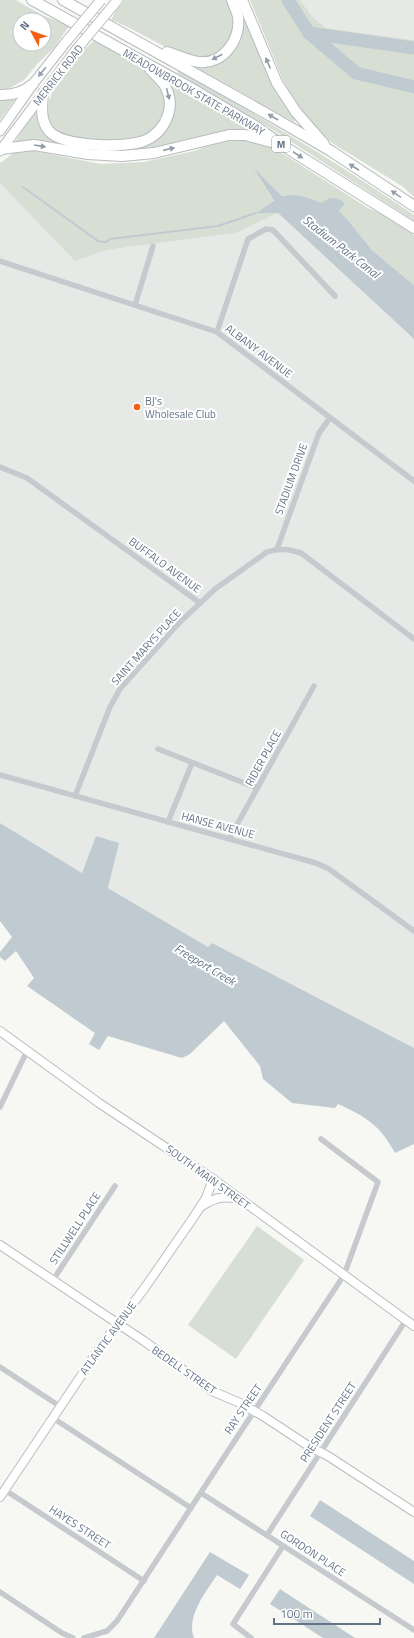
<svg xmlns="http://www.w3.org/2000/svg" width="414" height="1638" viewBox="0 0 414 1638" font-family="'Titillium Web',sans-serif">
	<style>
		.built { fill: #e7e9e6 }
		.green { fill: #d7dfd4; fill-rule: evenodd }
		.water { fill: #c0cbd1 }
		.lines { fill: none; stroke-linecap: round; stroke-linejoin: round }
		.stream { stroke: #c0cbd1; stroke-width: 2 }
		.river { stroke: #c0cbd1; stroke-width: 13 }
		.secondary-casing { stroke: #b8bdc2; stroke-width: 10 }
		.primary-casing { stroke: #b9bdc1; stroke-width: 11 }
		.highway-casing { stroke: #b8bbbf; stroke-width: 12 }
		.street { stroke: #c6cace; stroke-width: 5.5 }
		.secondary { stroke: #fff; stroke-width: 8 }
		.primary { stroke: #fff; stroke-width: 9 }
		.highway { stroke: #fff; stroke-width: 10 }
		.primary-bridge-casing { stroke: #b9bdc1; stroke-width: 11; stroke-linecap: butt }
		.primary-bridge { stroke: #fff; stroke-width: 9 }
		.oneway { fill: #929eac }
		.poi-dot { fill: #f55e15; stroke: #fff; stroke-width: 1.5 }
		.labels { text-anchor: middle; stroke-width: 4; stroke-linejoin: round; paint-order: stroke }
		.shield { fill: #fff; stroke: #929eac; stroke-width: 1 }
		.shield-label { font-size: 10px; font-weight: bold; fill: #637488 }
		.street-label { font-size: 11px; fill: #637488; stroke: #fff }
		.poi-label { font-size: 11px; fill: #637488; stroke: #fff; text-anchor: start }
		.water-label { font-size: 12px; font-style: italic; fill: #5f7684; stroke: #fff }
	</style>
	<rect width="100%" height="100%" fill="#f7f7f3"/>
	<g class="built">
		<polygon points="300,0 414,0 414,40 326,28 312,16"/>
		<polygon points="0,173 75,261 106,250 236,233 278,213 414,339 414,1048 212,943 208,947 108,888 118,843 82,873 0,823"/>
	</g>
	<g class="green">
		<path d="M 0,0 L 16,0 L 42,15 L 69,26 L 54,48 L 38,63 L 24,80 L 8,89 L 0,91 ZM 20,20 L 44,20 L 44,44 L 20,44 Z"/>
		<path d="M 122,0 L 226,0 C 228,5 233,12 233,17 C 235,25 231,40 225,46 C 218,51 210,58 201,58 C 181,61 134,27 111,20 Z"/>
		<polygon points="238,0 271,79 295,120 294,122 189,64 234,48"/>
		<polygon points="250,0 300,0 312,16 326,28 414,40 414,197 402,186 332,143 307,120 291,100"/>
		<path d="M 95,38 C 115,58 152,65 164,93 C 168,100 166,109 163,116 C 158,128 148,135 136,139 C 124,142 65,139 54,132 C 51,129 49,125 46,123 L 49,101 L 52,93 L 81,52 L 93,42 Z"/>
		<path d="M 179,70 C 259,116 338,163 414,215 L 414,221 L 270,128 L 177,73 Z"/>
		<polygon points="170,83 198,98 251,131 250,133 129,152 89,151 40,142 15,142 34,110 38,111 49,135 126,147 163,131 168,85"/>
		<polygon points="0,97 14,97 15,99 0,120"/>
		<path d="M 249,139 L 266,143 L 368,208 L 386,216 L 414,235 L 414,285 L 372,250 L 347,219 L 339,211 L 345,203 C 338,203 330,204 322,203 C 307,201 300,192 282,196 L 254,168 L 274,202 L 256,213 L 278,213 L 236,233 L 106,250 L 75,261 L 0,183 L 0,163 L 15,152 L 29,150 L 101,164 L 144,162 L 194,151 L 225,140 Z"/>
		<polygon points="257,1226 304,1260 236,1359 188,1325"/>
	</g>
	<g class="water">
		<path d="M 253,167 L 282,196 C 297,193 308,198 322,203 C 330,196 336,197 345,203 L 339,211 L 347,219 L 372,250 L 414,285 L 414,339 L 278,213 L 256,213 L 274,201 Z"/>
		<path d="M 0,823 L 82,873 L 96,836 L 119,843 L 108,888 L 208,947 L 212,943 L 414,1048 L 414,1144 L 395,1153 C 381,1126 365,1116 338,1104 L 335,1108 L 292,1103 L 263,1079 L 260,1066 L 224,1021 L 190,1054 L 182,1058 L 108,1036 L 99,1050 L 89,1044 L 95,1033 L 27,986 L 34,978 L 16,951 L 5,961 L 0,957 L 0,952 L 12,937 L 0,921 Z"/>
		<polygon points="320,1500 414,1561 414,1584 310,1516"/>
		<path d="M 210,1552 L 249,1575 L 240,1589 L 217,1575 C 206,1592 186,1616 194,1638 L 154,1638 Z"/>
		<polygon points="280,1589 355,1638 323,1638 270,1604"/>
	</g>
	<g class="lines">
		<polyline class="stream" points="23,187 98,241 106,242 110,239 218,226 256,213"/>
		<g class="river">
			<polyline points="288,0 309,33 356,73 414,87"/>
			<polyline points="309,33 414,48"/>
		</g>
		<g class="secondary-casing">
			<g id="secondary">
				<polyline points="0,1031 99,1103 213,1179 414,1326"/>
				<path d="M 202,1206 C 216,1197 222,1196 240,1199"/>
				<polyline points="0,1245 144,1341 212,1391 240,1403 263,1416 310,1447 328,1456 414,1512"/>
				<polyline points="0,1497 97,1352 146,1286 193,1218 206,1198 213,1179"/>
			</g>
		</g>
		<g class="primary-casing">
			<g id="primary">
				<polyline points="0,131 33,84 66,42"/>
				<polyline points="0,151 76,50"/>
			</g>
		</g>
		<g class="highway-casing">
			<g id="highway">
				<polyline points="32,0 191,88 255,126 282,145 414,228"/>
				<polyline points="63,0 276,119 331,151 414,206"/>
				<polyline points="242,0 277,83 296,112 324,144"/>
				<path d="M 167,52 C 177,55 189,61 199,62 C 223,65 241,39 238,17 C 237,11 234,6 232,0"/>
				<path d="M 43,93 C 42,107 40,120 49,131 C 63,147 125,148 144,141 C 156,136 164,127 168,115 C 171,106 170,96 166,88 C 163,81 155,75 150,69"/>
				<path d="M 0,95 C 12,95 24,92 33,84"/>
				<polyline points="1,149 34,145 88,154 122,156 154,153 229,135 245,135 275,143"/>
			</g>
		</g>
		<g class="street">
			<polyline points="0,261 217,332 414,481"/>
			<polyline points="135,305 153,246"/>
			<polyline points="217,332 248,239 266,229 273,230 335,296"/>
			<polyline points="0,467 27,478 200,603"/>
			<polyline points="277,549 319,433 330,418"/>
			<polyline points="158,749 257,788"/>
			<polyline points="0,775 316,863 329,869 414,931"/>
			<path d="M 75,796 L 110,707 L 120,689 L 179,623 L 215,589 L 267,552 C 279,548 288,549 301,553 L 414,639"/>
			<polyline points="168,822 192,763"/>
			<polyline points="229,839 314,686"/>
			<polyline points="0,1107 27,1051"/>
			<polyline points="53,1280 115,1186"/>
			<polyline points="0,1367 61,1407"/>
			<polyline points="53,1418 191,1508"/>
			<polyline points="5,1490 144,1581"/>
			<polyline points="201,1493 414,1630"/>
			<polyline points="267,1535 406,1320"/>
			<polyline points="0,1592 62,1633 73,1638"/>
			<polyline points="84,1638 107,1631 117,1621 226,1454 344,1275 378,1182 321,1139"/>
			<polyline points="251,1638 233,1624 283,1546"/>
		</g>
		<use href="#secondary" class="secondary"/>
		<use href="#primary" class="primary"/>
		<use href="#highway" class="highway"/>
		<g class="primary-bridge-casing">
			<g id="primary-bridge">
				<polyline points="66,42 101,0"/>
				<polyline points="76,50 116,2"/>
			</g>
		</g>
		<use href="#primary-bridge" class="primary-bridge"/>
	</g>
	<defs><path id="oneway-solid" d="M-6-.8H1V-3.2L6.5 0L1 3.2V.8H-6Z"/></defs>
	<g class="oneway">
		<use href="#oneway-solid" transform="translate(217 57) rotate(152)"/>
		<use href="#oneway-solid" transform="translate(268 63) rotate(-113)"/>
		<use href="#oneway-solid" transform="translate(42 72) rotate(129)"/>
		<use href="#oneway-solid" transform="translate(168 94) rotate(76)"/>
		<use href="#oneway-solid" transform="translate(273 117) rotate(-150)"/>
		<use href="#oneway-solid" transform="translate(40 146) rotate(9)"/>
		<use href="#oneway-solid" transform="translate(169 149) rotate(-13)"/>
		<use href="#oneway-solid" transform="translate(298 155) rotate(33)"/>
		<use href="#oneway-solid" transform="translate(354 167) rotate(-147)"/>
		<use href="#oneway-solid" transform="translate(396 194) rotate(-146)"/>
	</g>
	<circle class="poi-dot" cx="137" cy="407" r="4"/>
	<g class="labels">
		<rect class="shield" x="272" y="136" width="18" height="16" rx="3"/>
		<g class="shield-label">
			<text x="281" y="148">M</text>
		</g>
		<g class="street-label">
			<text transform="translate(58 75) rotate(-52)" y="4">MERRICK ROAD</text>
			<text transform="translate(194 92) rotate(30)" y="4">MEADOWBROOK STATE PARKWAY</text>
			<text transform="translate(259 351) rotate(37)" y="4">ALBANY AVENUE</text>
			<text transform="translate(291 479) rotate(-70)" y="4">STADIUM DRIVE</text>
			<text transform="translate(165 565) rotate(36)" y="4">BUFFALO AVENUE</text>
			<text transform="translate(146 647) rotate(-48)" y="4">SAINT MARYS PLACE</text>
			<text transform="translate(263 758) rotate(-61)" y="4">RIDER PLACE</text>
			<text transform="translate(218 825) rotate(15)" y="4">HANSE AVENUE</text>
			<text transform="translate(208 1177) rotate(36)" y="4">SOUTH MAIN STREET</text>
			<text transform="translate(75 1228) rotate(-57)" y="4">STILLWELL PLACE</text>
			<text transform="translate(108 1338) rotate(-54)" y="4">ATLANTIC AVENUE</text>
			<text transform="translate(184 1370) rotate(35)" y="4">BEDELL STREET</text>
			<text transform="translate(243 1409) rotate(-56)" y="4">RAY STREET</text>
			<text transform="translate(328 1422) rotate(-57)" y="4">PRESIDENT STREET</text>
			<text transform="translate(80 1527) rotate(33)" y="4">HAYES STREET</text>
			<text transform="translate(313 1553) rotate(33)" y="4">GORDON PLACE</text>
		</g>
		<g class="poi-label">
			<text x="145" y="405">BJ's<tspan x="145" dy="13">Wholesale Club</tspan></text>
		</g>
		<g class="water-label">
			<text transform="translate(341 247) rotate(38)" y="4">Stadium Park Canal</text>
			<text transform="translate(205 965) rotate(31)" y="4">Freeport Creek</text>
		</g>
	</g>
	<g transform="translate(32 32) rotate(311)"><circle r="19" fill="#ffffff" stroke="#c1c7cf"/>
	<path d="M0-3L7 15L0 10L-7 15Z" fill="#f55e15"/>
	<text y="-6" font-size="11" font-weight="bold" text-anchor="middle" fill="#637488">N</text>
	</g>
	<path d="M274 1618v6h106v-6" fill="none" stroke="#637488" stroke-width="2"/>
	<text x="280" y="1618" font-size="12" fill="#637488" stroke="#ffffff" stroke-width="3" paint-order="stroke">100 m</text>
</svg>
